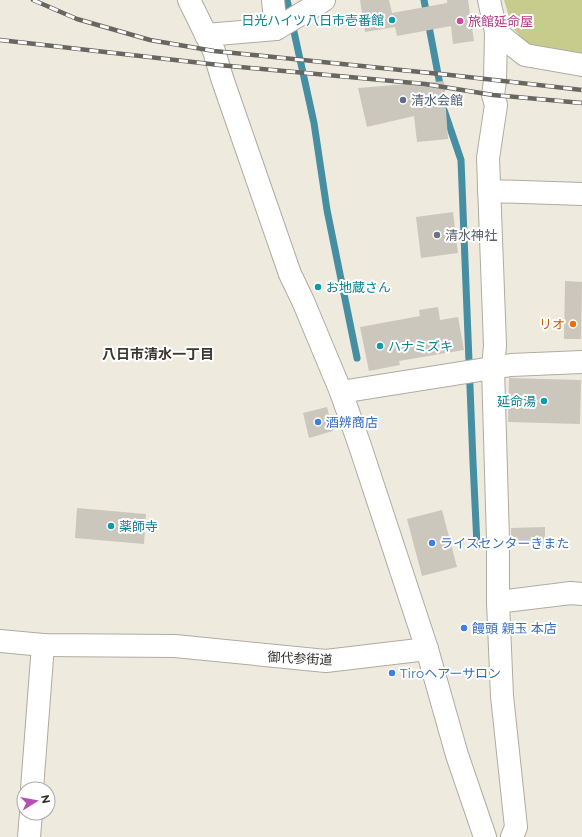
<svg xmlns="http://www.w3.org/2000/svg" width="582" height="837" viewBox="0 0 582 837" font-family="Montserrat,'Noto Sans JP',sans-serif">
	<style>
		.green { fill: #c7cc8c }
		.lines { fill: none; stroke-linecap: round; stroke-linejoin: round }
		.stream { stroke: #468ea2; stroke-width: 7 }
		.building { fill: #ccc7bc }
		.minor-casing { stroke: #b0aba0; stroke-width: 24 }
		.minor { stroke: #fff; stroke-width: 22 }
		.rail-casing { stroke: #69665f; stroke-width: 4.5 }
		.rail { stroke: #fff; stroke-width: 3; stroke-dasharray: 9; stroke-linecap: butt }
		.culture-dot { fill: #0f9aa8; stroke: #fff; stroke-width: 1.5 }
		.hotel-dot { fill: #d1479c; stroke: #fff; stroke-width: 1.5 }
		.service-dot { fill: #5c6f8a; stroke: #fff; stroke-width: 1.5 }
		.worship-dot { fill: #6b7280; stroke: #fff; stroke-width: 1.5 }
		.food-dot { fill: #e8710a; stroke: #fff; stroke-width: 1.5 }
		.shop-dot { fill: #3f7fe0; stroke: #fff; stroke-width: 1.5 }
		.labels { text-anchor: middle; stroke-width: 4; stroke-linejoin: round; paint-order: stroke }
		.culture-label { font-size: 13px; fill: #0d838f; stroke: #fff; text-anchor: start }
		.hotel-label { font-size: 13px; fill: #b23c85; stroke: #fff; text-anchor: start }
		.service-label { font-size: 13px; fill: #4e5e75; stroke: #fff; text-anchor: start }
		.worship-label { font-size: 13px; fill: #5b616d; stroke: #fff; text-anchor: start }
		.food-label { font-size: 13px; fill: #c56008; stroke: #fff; text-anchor: end }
		.shop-label { font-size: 13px; fill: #366cbe; stroke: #fff; text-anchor: start }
		.street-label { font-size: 13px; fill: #312f2a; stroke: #fff }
		.neighbourhood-label { font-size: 14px; font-weight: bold; fill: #3c382f; stroke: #fff }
	</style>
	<rect width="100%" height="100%" fill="#efeade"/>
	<polygon class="green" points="504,0 582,0 582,55 530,47 512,27"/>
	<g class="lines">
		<g class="stream">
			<polyline points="287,0 314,123 327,210 357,358"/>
			<polyline points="424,0 441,90"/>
			<polyline points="444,110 461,160 473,462 477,545"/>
		</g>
	</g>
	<g class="building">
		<polygon points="360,0 389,0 392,13 447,3 447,0 468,0 474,41 453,44 451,26 397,36 395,27 365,32"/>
		<polygon points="444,81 448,139 417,142 414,116 367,127 358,88"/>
		<polygon points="453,212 458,253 421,258 416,217"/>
		<polygon points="565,281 582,282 581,339 564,339"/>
		<polygon points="438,307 440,320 458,317 464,350 399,361 400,365 369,371 360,327 420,316 419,310"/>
		<polygon points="509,378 581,380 580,424 508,422"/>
		<polygon points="327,407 333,431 309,438 303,413"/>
		<polygon points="77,508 146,514 144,544 75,538"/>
		<polygon points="442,510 457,567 422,576 407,519"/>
		<polygon points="545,527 545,544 511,545 511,528"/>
	</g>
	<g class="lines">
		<g class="minor-casing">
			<g id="minor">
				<polyline points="189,0 214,51 222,78 290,274 303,301 341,392 360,446 427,649 457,755 485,837"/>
				<polyline points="273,0 276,29"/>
				<polyline points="489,0 496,32 495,81 493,95 496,105 488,158 495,345 493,368 498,540 498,602 502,696 516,827 512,837"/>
				<polyline points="496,32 525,55 582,65"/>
				<polyline points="206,35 276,29 324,0"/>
				<polyline points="489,191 582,194"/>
				<polyline points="341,392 511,365 582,362"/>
				<polyline points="498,602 571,593 582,594"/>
				<polyline points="0,641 43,645 175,646 326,661 427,649"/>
				<polyline points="32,789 43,645"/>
				<polyline points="29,837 31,813"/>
			</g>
		</g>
		<use href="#minor" class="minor"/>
		<g class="rail-casing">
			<g id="rail">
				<polyline points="33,0 77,19 150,40 214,51 450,75 582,90"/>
				<polyline points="0,40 219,65 425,84 493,95 582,103"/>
			</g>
		</g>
		<use href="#rail" class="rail"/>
	</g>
	<g class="culture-dot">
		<circle cx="392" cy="20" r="4"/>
		<circle cx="318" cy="287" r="4"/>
		<circle cx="380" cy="346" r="4"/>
		<circle cx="544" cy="401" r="4"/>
		<circle cx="111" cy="526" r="4"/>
	</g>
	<circle class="hotel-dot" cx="460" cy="21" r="4"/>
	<circle class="service-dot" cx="403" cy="100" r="4"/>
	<circle class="worship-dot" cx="437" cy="235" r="4"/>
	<circle class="food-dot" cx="573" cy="324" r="4"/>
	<g class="shop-dot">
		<circle cx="318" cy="422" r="4"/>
		<circle cx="432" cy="543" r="4"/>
		<circle cx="464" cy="628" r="4"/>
		<circle cx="392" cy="673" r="4"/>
	</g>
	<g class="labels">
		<g class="culture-label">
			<text x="384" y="25" text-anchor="end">日光ハイツ八日市壱番館</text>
			<text x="326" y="292">お地蔵さん</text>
			<text x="388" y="351">ハナミズキ</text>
			<text x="536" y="406" text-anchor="end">延命湯</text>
			<text x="119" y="531">薬師寺</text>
		</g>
		<g class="hotel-label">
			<text x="468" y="26">旅館延命屋</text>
		</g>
		<g class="service-label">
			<text x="411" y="105">清水会館</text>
		</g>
		<g class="worship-label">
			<text x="445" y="240">清水神社</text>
		</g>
		<g class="food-label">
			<text x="565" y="329">リオ</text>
		</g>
		<g class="shop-label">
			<text x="326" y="427">酒辨商店</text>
			<text x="440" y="548">ライスセンターきまた</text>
			<text x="472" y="633">饅頭 親玉 本店</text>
			<text x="400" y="678">Tiroヘアーサロン</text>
		</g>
		<g class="street-label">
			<text transform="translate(300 658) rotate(3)" y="5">御代参街道</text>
		</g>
		<g class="neighbourhood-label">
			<text x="158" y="359">八日市清水一丁目</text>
		</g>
	</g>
	<g transform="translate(36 801) rotate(79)"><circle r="19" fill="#ffffff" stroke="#adacaa"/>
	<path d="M0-3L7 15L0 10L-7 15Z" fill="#b750b4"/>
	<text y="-6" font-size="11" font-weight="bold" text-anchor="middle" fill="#312f2a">N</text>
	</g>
</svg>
